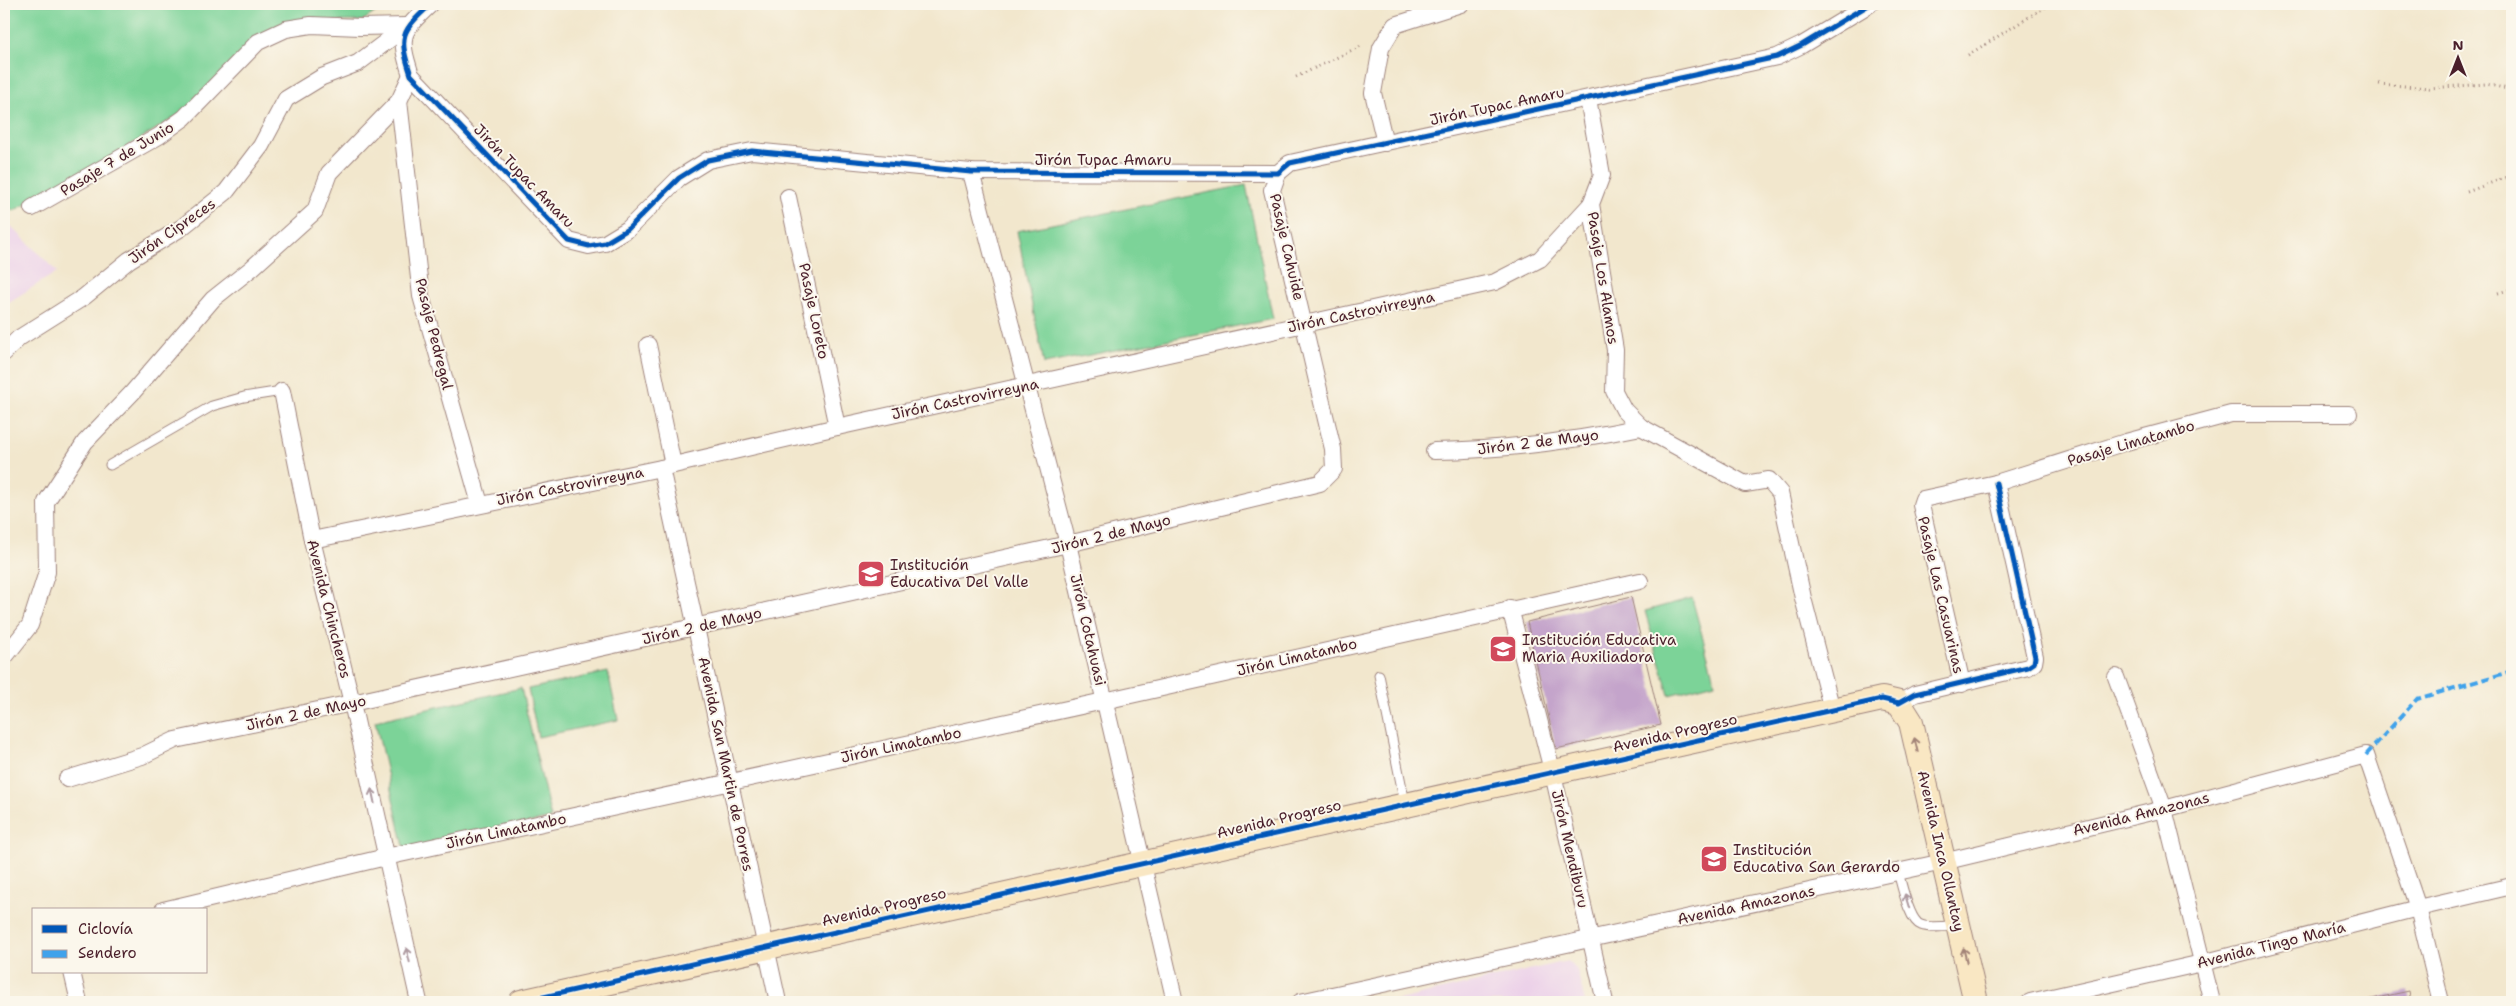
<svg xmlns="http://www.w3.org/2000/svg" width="2516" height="1006" viewBox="0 0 2516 1006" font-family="'Shantell Sans',sans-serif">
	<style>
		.built { fill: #ecd1e9 }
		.green { fill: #7bd398; stroke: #627962 }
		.building { fill: #c4a4cb }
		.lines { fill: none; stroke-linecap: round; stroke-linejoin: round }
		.lane-casing { stroke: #9e837c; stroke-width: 11 }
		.street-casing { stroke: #9e837c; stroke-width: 18 }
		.secondary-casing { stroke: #9e837c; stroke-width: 26 }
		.path { stroke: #9e837c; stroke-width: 3; stroke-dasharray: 1 4; stroke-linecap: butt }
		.lane { stroke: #fff; stroke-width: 9 }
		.street { stroke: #fff; stroke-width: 16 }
		.secondary { stroke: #f9e7c3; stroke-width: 24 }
		.quiet { stroke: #40a2eb; stroke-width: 4; stroke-dasharray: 8 4; stroke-linecap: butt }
		.cycleway-casing { stroke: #fbf7ec; stroke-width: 8 }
		.cycleway { stroke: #0057b8; stroke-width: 5 }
		.oneway { stroke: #a28377 }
		.oneway2 { stroke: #ae9aa0 }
		.labels { text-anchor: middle; stroke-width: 4; stroke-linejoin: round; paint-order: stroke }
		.street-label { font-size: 15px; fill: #4a1f2b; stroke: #fbf7ec }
		.poi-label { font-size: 15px; fill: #4a1f2b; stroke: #fbf7ec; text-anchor: start }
	</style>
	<rect width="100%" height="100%" fill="#fbf7ec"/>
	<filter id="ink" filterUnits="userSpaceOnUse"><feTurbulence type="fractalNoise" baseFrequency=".02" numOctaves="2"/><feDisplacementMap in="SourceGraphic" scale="10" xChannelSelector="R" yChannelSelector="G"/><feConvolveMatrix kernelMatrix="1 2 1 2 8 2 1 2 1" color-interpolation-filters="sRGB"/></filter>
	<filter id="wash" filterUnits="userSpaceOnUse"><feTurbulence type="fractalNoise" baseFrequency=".0096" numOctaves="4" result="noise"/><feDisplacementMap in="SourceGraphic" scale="20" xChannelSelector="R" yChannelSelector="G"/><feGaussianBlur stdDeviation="1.12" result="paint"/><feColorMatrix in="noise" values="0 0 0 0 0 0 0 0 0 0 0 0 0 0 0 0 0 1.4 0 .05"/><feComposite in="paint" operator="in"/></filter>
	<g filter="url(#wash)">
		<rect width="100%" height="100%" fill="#f2e7cd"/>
		<g class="built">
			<polygon points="4,219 57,272 4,305"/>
			<polygon points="1568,961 1577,970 1585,1002 1390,1002"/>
		</g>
		<g class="green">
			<polygon points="4,4 388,4 362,21 289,22 183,112 94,168 13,211 4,201"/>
			<polygon points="1246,185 1273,319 1044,364 1017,231"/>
			<polygon points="1692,598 1715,683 1669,695 1645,611"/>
			<polygon points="608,672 618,720 538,737 528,689"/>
			<polygon points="521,688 551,818 405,851 375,721"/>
		</g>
		<g id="blocks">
			<g class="building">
				<polygon points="1631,597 1661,725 1556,749 1527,622"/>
				<polygon points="2409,991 2411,1002 2363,1002 2363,1001"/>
			</g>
		</g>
	</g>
	<g filter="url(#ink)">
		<use href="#blocks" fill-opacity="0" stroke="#9e837c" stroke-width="1"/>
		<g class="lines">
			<g class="lane-casing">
				<g id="lane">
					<polyline points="110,465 212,406 244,397 282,391"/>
					<polyline points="1379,675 1405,803"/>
					<path d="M 1898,872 C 1902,885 1909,921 1921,925 C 1932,929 1947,926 1957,925"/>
				</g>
			</g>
			<g class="street-casing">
				<g id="street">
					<path d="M 431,4 C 401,32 398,35 411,75 L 569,241 L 589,246 L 605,243 L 628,229 L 679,178 L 708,160 L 752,151 L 971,172 L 1278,173 L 1290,163 L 1777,57 L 1802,45 L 1870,4"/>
					<polyline points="1588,99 1602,175 1591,204 1615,350 1614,391 1624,410 1641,427 1745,484 1769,480 1780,493 1803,598 1832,710"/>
					<polyline points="399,101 421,296 480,504"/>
					<polyline points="1385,143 1373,93 1381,48 1395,25 1461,4"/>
					<polyline points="971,172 1068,544 1175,1002"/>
					<polyline points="788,197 837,427"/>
					<polyline points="32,208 159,136 184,118 258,42 286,29 311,25 360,27 407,26"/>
					<polyline points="648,345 673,465"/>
					<polyline points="4,353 19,338 84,297 129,260 181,228 226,192 261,146 286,99 322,77 358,63 407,26"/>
					<polyline points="282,391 312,540 352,703 419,1002"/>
					<path d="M 1434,451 C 1503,450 1574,441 1641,427"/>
					<polyline points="661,468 778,1002"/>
					<polyline points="312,540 661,468 837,427 1495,282 1540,259 1591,204"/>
					<polyline points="1510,608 1553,774 1605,1002"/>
					<polyline points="4,658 30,625 47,572 46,502 85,442 132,393 213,299 252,268 315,211 329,173 399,101 411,75"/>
					<polyline points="2116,677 2164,809 2212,1002"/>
					<polyline points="1962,684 1921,505 1923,499 1996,483 2126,442 2231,414 2349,414"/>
					<polyline points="1899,703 1915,694 2028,667 2034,663 2035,657 1996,483"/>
					<polyline points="67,779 142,756 175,740 352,703 1068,544 1320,483 1334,469 1333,449 1272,190 1278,173"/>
					<polyline points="163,910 386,857 1104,701 1640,581"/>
					<polyline points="72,972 79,1002"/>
					<polyline points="1300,1002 1943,862 2164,809 2366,755 2418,908 2441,1002"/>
					<polyline points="2030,1002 2202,963 2418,908 2512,886"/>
				</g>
			</g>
			<g class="secondary-casing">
				<polyline id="secondary" points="521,1002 1882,699 1899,703 1911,722 1976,1002"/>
			</g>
			<g class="path">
				<polyline points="1968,55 2050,4"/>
				<polyline points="1296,77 1363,45"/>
				<polyline points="2379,84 2429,88 2486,84 2512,90"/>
				<polyline points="2467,192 2512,175"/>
				<polyline points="2498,293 2512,289"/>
			</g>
			<use href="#lane" class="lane"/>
			<use href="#street" class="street"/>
			<use href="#secondary" class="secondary"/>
			<polyline class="quiet" points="2366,755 2417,699 2512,671"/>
			<g class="cycleway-casing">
				<g id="cycleway">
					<path d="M 431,4 C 401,32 398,35 411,75 L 569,241 L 589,246 L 605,243 L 628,229 L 679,178 L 708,160 L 752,151 L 971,172 L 1278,173 L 1290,163 L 1777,57 L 1802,45 L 1870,4"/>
					<polyline points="521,1002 1882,699 1899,703 1915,694 2028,667 2034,663 2035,657 1996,483"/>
				</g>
			</g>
			<use href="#cycleway" class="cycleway"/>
		</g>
		<defs><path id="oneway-shaft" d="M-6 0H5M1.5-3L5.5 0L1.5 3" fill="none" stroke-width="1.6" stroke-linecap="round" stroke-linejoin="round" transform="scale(1.25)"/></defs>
		<g class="oneway">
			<use href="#oneway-shaft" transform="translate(1916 745) rotate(-103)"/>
			<use href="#oneway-shaft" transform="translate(1965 955) rotate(-103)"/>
		</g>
		<g class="oneway2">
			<use href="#oneway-shaft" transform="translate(373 796) rotate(-102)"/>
			<use href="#oneway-shaft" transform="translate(1907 901) rotate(-107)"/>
			<use href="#oneway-shaft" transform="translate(408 955) rotate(-103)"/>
		</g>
	</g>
	<defs>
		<g id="school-square" transform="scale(1.4375)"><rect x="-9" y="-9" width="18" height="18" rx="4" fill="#d1495b" stroke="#fbf7ec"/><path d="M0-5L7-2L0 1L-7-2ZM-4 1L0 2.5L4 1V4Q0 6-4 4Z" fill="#fff"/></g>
	</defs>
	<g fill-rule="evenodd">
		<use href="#school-square" x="871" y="574"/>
		<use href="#school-square" x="1503" y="649"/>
		<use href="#school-square" x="1714" y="859"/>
	</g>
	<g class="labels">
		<g class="street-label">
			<text transform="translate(1497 106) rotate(-12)" y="5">Jirón Tupac Amaru</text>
			<text transform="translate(117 159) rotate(-31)" y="5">Pasaje 7 de Junio</text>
			<text x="1103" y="165">Jirón Tupac Amaru</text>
			<text transform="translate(524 176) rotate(46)" y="5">Jirón Tupac Amaru</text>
			<text transform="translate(172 231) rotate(-35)" y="5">Jirón Cipreces</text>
			<text transform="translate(1287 247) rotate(77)" y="5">Pasaje Cahuide</text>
			<text transform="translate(1603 278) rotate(81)" y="5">Pasaje Los Alamos</text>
			<text transform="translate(814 311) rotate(78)" y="5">Pasaje Loreto</text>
			<text transform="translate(1361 312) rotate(-12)" y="5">Jirón Castrovirreyna</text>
			<text transform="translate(434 334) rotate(76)" y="5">Pasaje Pedregal</text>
			<text transform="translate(965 399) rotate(-12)" y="5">Jirón Castrovirreyna</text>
			<text transform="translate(1538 442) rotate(-7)" y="5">Jirón 2 de Mayo</text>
			<text transform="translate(2131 443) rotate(-16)" y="5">Pasaje Limatambo</text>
			<text transform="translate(570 486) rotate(-11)" y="5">Jirón Castrovirreyna</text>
			<text transform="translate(1111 534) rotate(-14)" y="5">Jirón 2 de Mayo</text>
			<text transform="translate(1941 595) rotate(77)" y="5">Pasaje Las Casuarinas</text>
			<text transform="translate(329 609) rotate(76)" y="5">Avenida Chincheros</text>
			<text transform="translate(702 626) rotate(-13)" y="5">Jirón 2 de Mayo</text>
			<text transform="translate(1088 630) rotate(77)" y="5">Jirón Cotahuasi</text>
			<text transform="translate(1297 657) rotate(-13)" y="5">Jirón Limatambo</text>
			<text transform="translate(306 713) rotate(-12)" y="5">Jirón 2 de Mayo</text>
			<text transform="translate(1675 733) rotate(-13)" y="5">Avenida Progreso</text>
			<text transform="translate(901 745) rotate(-12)" y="5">Jirón Limatambo</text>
			<text transform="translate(726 764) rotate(78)" y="5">Avenida San Martin de Porres</text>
			<text transform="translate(2141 814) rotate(-14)" y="5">Avenida Amazonas</text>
			<text transform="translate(1279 819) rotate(-13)" y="5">Avenida Progreso</text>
			<text transform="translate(506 831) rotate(-12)" y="5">Jirón Limatambo</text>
			<text transform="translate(1570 849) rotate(77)" y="5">Jirón Mendiburu</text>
			<text transform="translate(1941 851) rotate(77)" y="5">Avenida Inca Ollantay</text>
			<text transform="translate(1746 905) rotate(-12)" y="5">Avenida Amazonas</text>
			<text transform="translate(884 907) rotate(-13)" y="5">Avenida Progreso</text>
			<text transform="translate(2271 945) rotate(-14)" y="5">Avenida Tingo María</text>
		</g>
		<g class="poi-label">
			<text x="890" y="570">Institución<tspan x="890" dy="17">Educativa Del Valle</tspan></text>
			<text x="1522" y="645">Institución Educativa<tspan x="1522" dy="17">Maria Auxiliadora</tspan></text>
			<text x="1733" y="855">Institución<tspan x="1733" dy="17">Educativa San Gerardo</tspan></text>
		</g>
	</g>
	<rect width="2516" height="1006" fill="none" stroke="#fbf7ec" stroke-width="20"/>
	<rect x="32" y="908" width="175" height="65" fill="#fbf7ec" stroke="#b4a19f"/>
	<rect x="42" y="925" width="25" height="8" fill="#0057b8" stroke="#b4a19f"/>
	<text x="78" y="934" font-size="15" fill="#4a1f2b">Ciclovía</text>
	<rect x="42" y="950" width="25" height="8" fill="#40a2eb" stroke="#b4a19f"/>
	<text x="78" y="958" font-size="15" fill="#4a1f2b">Sendero</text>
	<g transform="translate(2458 58)" stroke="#fbf7ec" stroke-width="4" paint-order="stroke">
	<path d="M0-4L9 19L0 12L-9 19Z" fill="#4a1f2b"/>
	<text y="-8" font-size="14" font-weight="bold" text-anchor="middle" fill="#4a1f2b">N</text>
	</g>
</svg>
